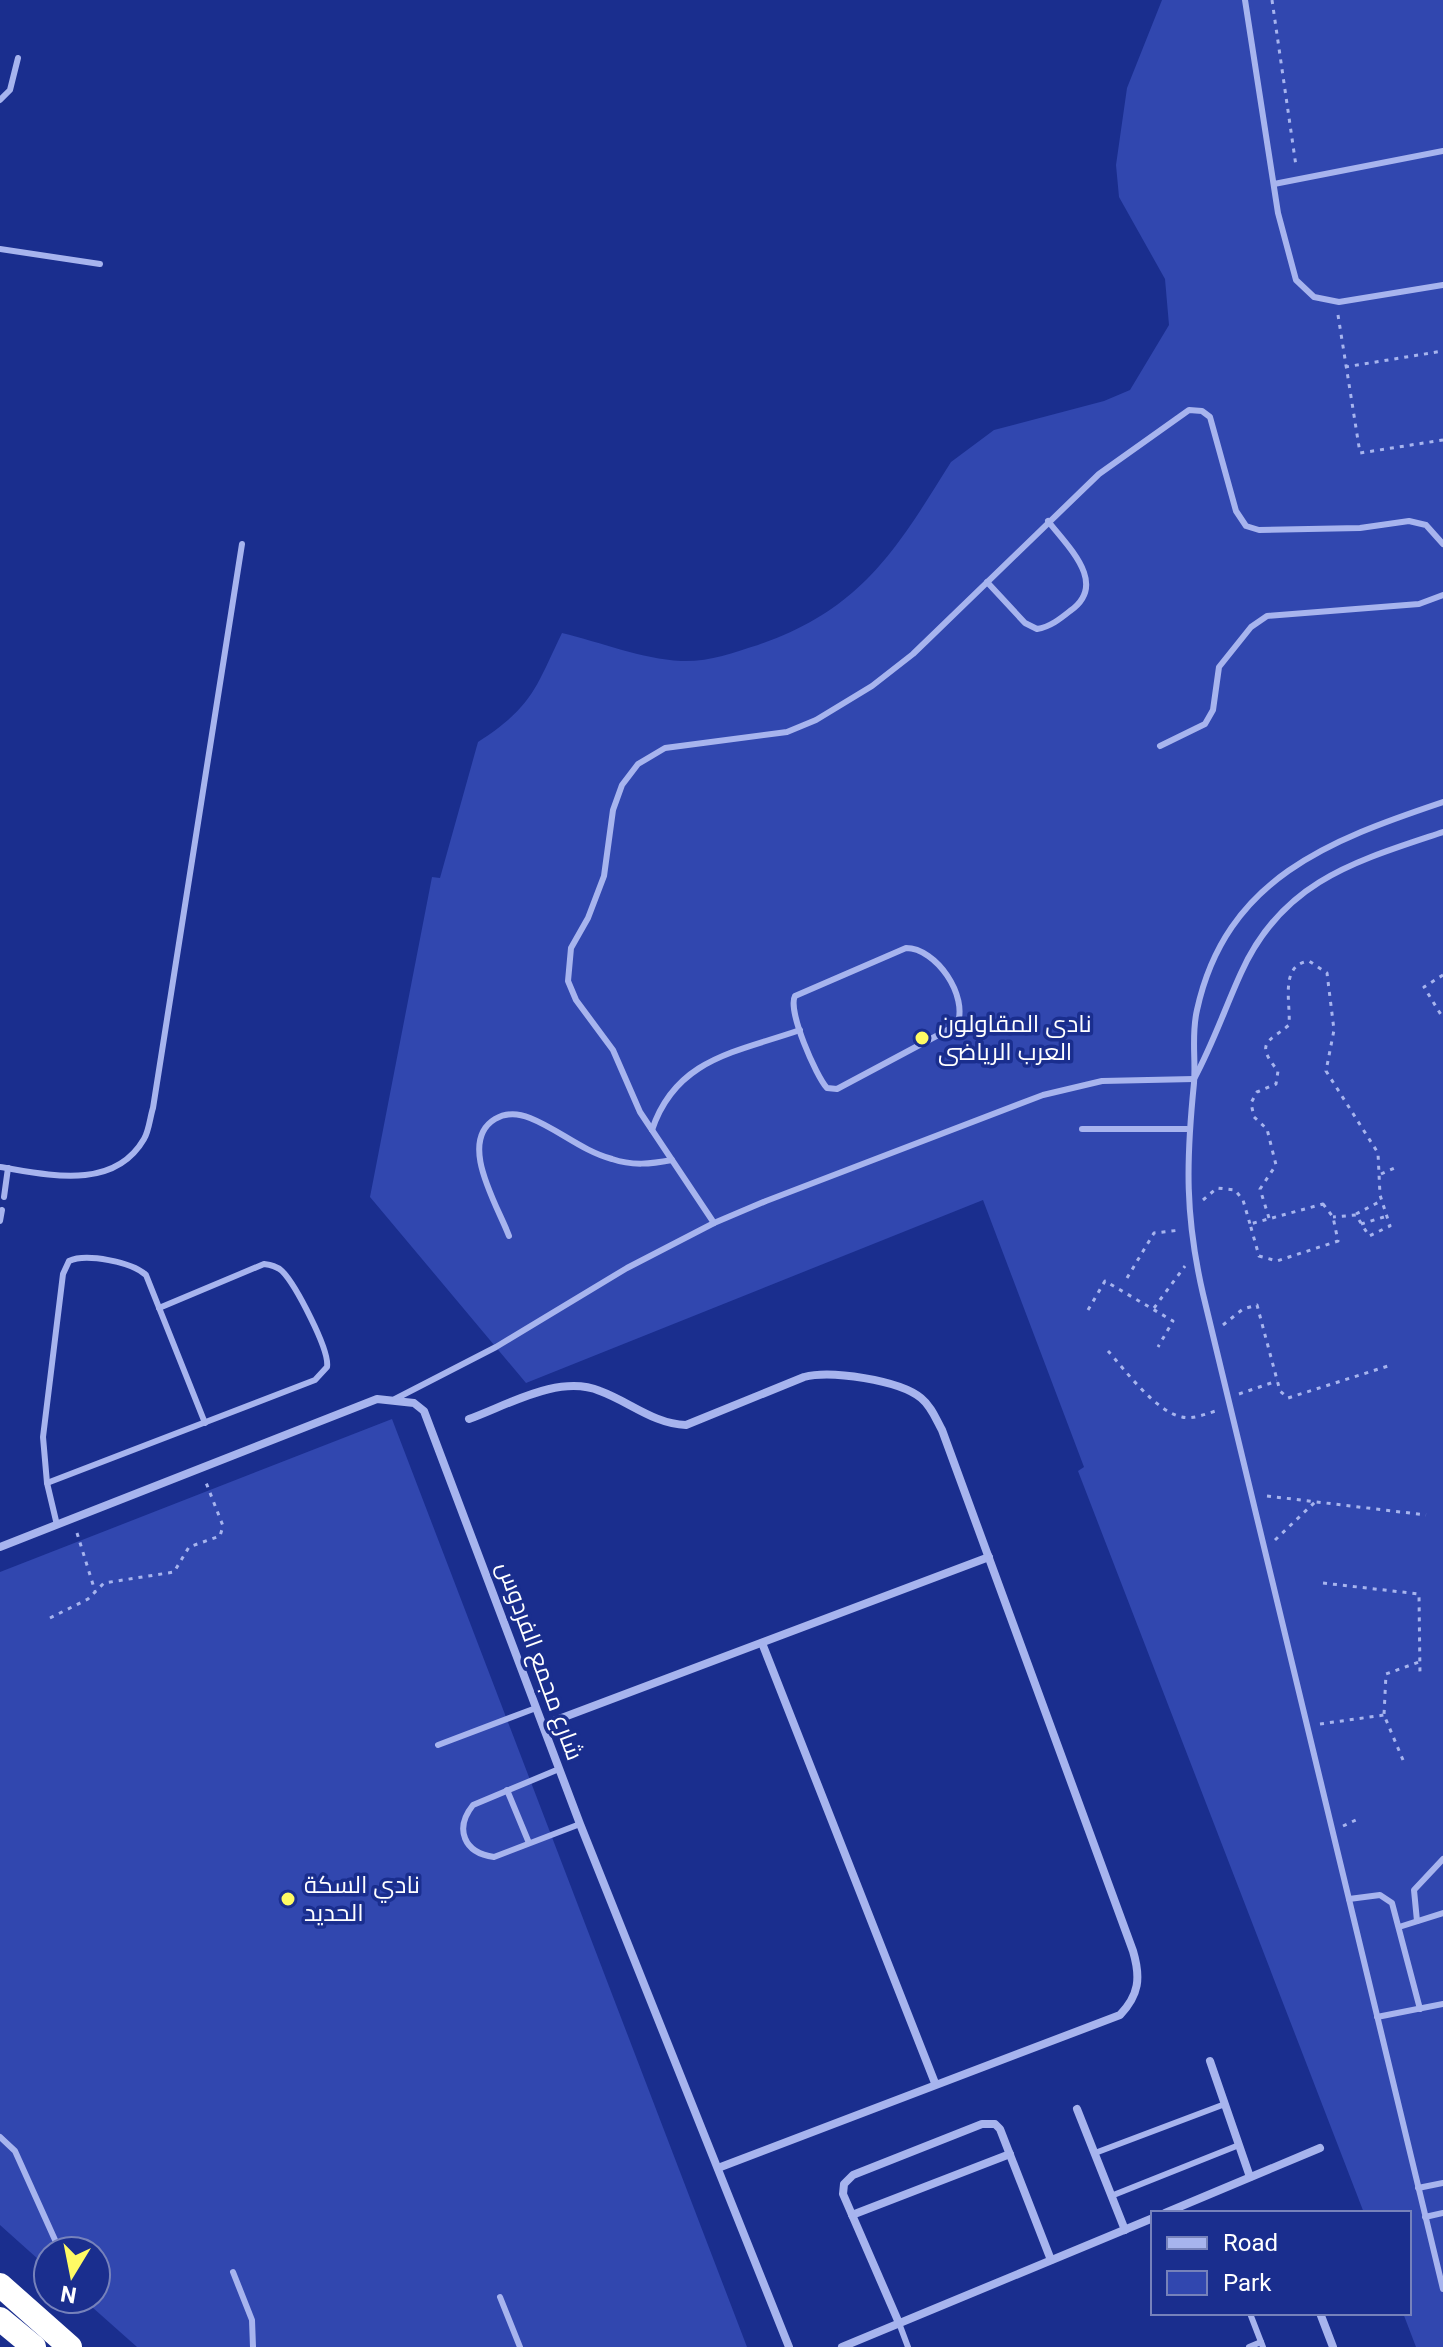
<svg xmlns="http://www.w3.org/2000/svg" width="1443" height="2347" viewBox="0 0 1443 2347" font-family="Roboto,Cairo,sans-serif">
	<style>
		.green { fill: #3147af }
		.lines { fill: none; stroke-linecap: round; stroke-linejoin: round }
		.path { stroke: #a7b4ee; stroke-width: 3; stroke-dasharray: 4 6; stroke-linecap: butt }
		.lane { stroke: #a7b4ee; stroke-width: 6 }
		.street { stroke: #a7b4ee; stroke-width: 8 }
		.highway { stroke: #fff; stroke-width: 24 }
		.poi-dot { fill: #fffb64; stroke: #1a2e8e; stroke-width: 3 }
		.labels { text-anchor: middle; stroke-width: 7; stroke-linejoin: round; paint-order: stroke }
		.poi-label { font-size: 24px; fill: #fff; stroke: #1a2e8e; text-anchor: start }
		.street-label { font-size: 24px; fill: #fff; stroke: #1a2e8e }
	</style>
	<rect width="100%" height="100%" fill="#1a2e8e"/>
	<g class="green">
		<path d="M 1162,0 L 1443,0 L 1443,2347 L 1416,2347 L 1403,2313 L 1409,2313 L 1409,2213 L 1364,2213 L 1078,1471 L 1084,1467 L 983,1200 L 526,1383 L 370,1197 L 432,877 L 440,878 L 478,742 C 533,706 535,689 562,633 C 600,642 642,659 681,661 C 709,662 732,653 758,645 C 862,609 896,550 951,462 L 994,430 L 1104,401 L 1130,390 L 1169,325 L 1165,279 L 1119,197 L 1116,165 L 1127,88 Z"/>
		<polygon points="392,1419 747,2347 137,2347 83,2299 96,2299 96,2251 48,2251 48,2268 0,2225 0,1572"/>
	</g>
	<g class="lines">
		<g class="path">
			<polyline points="1272,0 1296,166"/>
			<polyline points="1338,315 1360,453 1443,440"/>
			<polyline points="1345,367 1443,351"/>
			<polyline points="1443,975 1424,987 1443,1018"/>
			<polyline points="1381,1174 1399,1166"/>
			<polyline points="1203,1200 1217,1188 1235,1190 1243,1200 1250,1224"/>
			<polygon points="1323,1204 1333,1217 1338,1241 1277,1261 1259,1256 1250,1224"/>
			<polyline points="1356,1214 1381,1201"/>
			<path d="M 1269,1218 L 1260,1189 L 1276,1165 L 1267,1129 L 1254,1117 L 1251,1103 L 1257,1092 L 1276,1084 L 1278,1071 C 1254,1042 1269,1042 1289,1025 C 1291,1003 1279,965 1309,961 L 1327,973 L 1334,1030 L 1326,1071 L 1378,1153 L 1380,1195 L 1390,1226 L 1369,1236 L 1356,1215 L 1333,1217"/>
			<polyline points="1361,1224 1387,1216"/>
			<polyline points="1127,1278 1154,1233 1181,1230"/>
			<polyline points="1154,1308 1185,1266"/>
			<polyline points="1088,1310 1105,1281 1173,1321 1158,1347"/>
			<polyline points="1223,1325 1243,1309 1257,1305 1280,1391 1288,1398 1388,1366"/>
			<path d="M 1108,1351 C 1125,1370 1156,1412 1182,1417 C 1193,1420 1208,1413 1219,1410"/>
			<polyline points="1239,1394 1277,1381"/>
			<polyline points="1267,1496 1426,1515"/>
			<polyline points="77,1533 95,1591"/>
			<polyline points="1275,1540 1315,1502"/>
			<polyline points="1323,1583 1419,1594 1420,1676"/>
			<polyline points="50,1618 88,1599 104,1583 174,1572 189,1547 220,1536 223,1526 205,1480"/>
			<polyline points="1320,1724 1384,1715"/>
			<polyline points="1403,1760 1384,1715 1386,1674 1419,1662"/>
			<polyline points="1343,1826 1360,1818"/>
		</g>
		<g class="lane">
			<polyline points="1245,0 1278,213 1296,280 1314,297 1339,302 1443,285"/>
			<polyline points="0,100 10,90 18,58"/>
			<polyline points="1274,184 1443,151"/>
			<polyline points="0,249 100,264"/>
			<path d="M 987,582 L 1025,623 L 1037,629 C 1050,627 1060,619 1070,611 C 1109,584 1068,547 1048,521"/>
			<polyline points="1160,746 1205,724 1213,710 1219,667 1251,627 1267,616 1419,604 1443,595"/>
			<path d="M 1443,802 C 1330,840 1226,878 1197,1010 C 1191,1035 1196,1059 1194,1083 C 1186,1162 1185,1216 1203,1294 L 1443,2289"/>
			<path d="M 906,948 C 936,948 969,996 957,1025 L 837,1089 L 827,1088 C 816,1076 787,1010 795,996 Z"/>
			<path d="M 1194,1079 C 1213,1044 1225,1008 1241,973 C 1282,881 1356,861 1443,832"/>
			<polyline points="1082,1129 1187,1129"/>
			<path d="M 652,1130 C 676,1058 737,1052 800,1030"/>
			<path d="M 0,1167 C 49,1175 114,1191 144,1139 C 149,1131 150,1117 153,1108 L 242,544"/>
			<polyline points="4,1197 8,1168"/>
			<polyline points="0,1221 2,1210"/>
			<polyline points="714,1223 640,1112 613,1050 576,1000 568,981 571,948 588,918 604,876 613,810 622,785 638,764 665,748 787,732 816,720 872,686 913,654 1099,474 1189,410 1202,411 1210,417 1236,511 1246,526 1259,530 1360,528 1409,521 1426,525 1443,544"/>
			<path d="M 509,1236 C 498,1206 457,1142 495,1119 C 507,1112 518,1113 530,1118 C 558,1129 582,1151 612,1159 C 632,1166 651,1164 672,1160"/>
			<polyline points="395,1399 496,1347 627,1268 714,1223 766,1201 1043,1095 1102,1081 1194,1079"/>
			<path d="M 47,1483 L 315,1380 L 327,1367 C 330,1350 295,1284 282,1271 C 277,1266 271,1265 264,1264 L 159,1308"/>
			<path d="M 57,1525 L 47,1483 L 43,1437 L 63,1274 L 69,1261 C 86,1253 132,1262 146,1275 L 205,1423"/>
			<polyline points="438,1745 536,1708"/>
			<path d="M 559,1769 L 473,1805 C 454,1829 464,1853 494,1857 L 580,1824"/>
			<polyline points="507,1790 529,1843"/>
			<polyline points="1349,1899 1380,1895 1392,1903 1420,2009"/>
			<polyline points="1417,1921 1414,1890 1443,1859"/>
			<polyline points="1399,1927 1443,1913"/>
			<polyline points="1377,2017 1443,2004"/>
			<polyline points="0,2137 15,2151 60,2251"/>
			<polyline points="1095,2153 1225,2104"/>
			<polyline points="1418,2188 1443,2183"/>
			<polyline points="1111,2196 1239,2145"/>
			<polyline points="1425,2217 1443,2213"/>
			<polyline points="233,2272 252,2320 253,2347"/>
			<polyline points="500,2297 520,2347"/>
			<polyline points="1251,2316 1263,2347"/>
			<polyline points="899,2323 908,2347"/>
			<polyline points="1249,2347 1261,2342"/>
		</g>
		<g class="street">
			<path d="M 469,1419 C 508,1405 559,1374 600,1391 C 630,1402 654,1424 686,1425 L 804,1377 C 831,1370 899,1380 921,1398 C 931,1406 936,1419 942,1430 L 1133,1951 C 1141,1978 1139,1995 1120,2015 L 718,2168"/>
			<polyline points="0,1547 377,1399 414,1403 424,1411 580,1824 789,2347"/>
			<polyline points="762,1643 935,2083"/>
			<polyline points="543,1725 989,1557"/>
			<polyline points="1210,2061 1250,2177"/>
			<polyline points="1077,2109 1125,2230"/>
			<polyline points="1165,2213 1320,2148"/>
			<polyline points="852,2215 1010,2154"/>
			<polyline points="1320,2313 1333,2347"/>
			<polyline points="899,2323 843,2194 844,2184 853,2175 982,2124 995,2124 1000,2129 1051,2260"/>
			<polyline points="842,2347 1153,2218"/>
		</g>
		<g class="highway">
			<polyline points="0,2285 70,2347"/>
			<polyline points="0,2319 34,2347"/>
		</g>
	</g>
	<g class="poi-dot">
		<circle cx="922" cy="1038" r="8"/>
		<circle cx="288" cy="1899" r="8"/>
	</g>
	<g class="labels">
		<g class="poi-label">
			<text x="938" y="1032">نادى المقاولون<tspan x="938" dy="28">العرب الرياضى</tspan></text>
			<text x="304" y="1893">نادي السكة<tspan x="304" dy="28">الحديد</tspan></text>
		</g>
		<g class="street-label">
			<text transform="translate(540 1661) rotate(70)" y="8">شارع مجمع الفردوس</text>
		</g>
	</g>
	<rect x="1151" y="2211" width="260" height="104" fill="#1a2e8e" stroke="#7682bb" stroke-width="2"/>
	<rect x="1167" y="2237" width="40" height="12" fill="#a7b4ee" stroke="#7682bb" stroke-width="2"/>
	<text x="1223" y="2251" font-size="24" fill="#ffffff">Road</text>
	<rect x="1167" y="2271" width="40" height="24" fill="#3147af" stroke="#7682bb" stroke-width="2"/>
	<text x="1223" y="2291" font-size="24" fill="#ffffff">Park</text>
	<g transform="translate(72 2275) rotate(190)"><circle r="38" fill="#1a2e8e" stroke="#7682bb" stroke-width="2"/>
	<path d="M0-6L14 30L0 20L-14 30Z" fill="#fffb64"/>
	<text y="-12" font-size="22" font-weight="bold" text-anchor="middle" fill="#ffffff">N</text>
	</g>
</svg>
